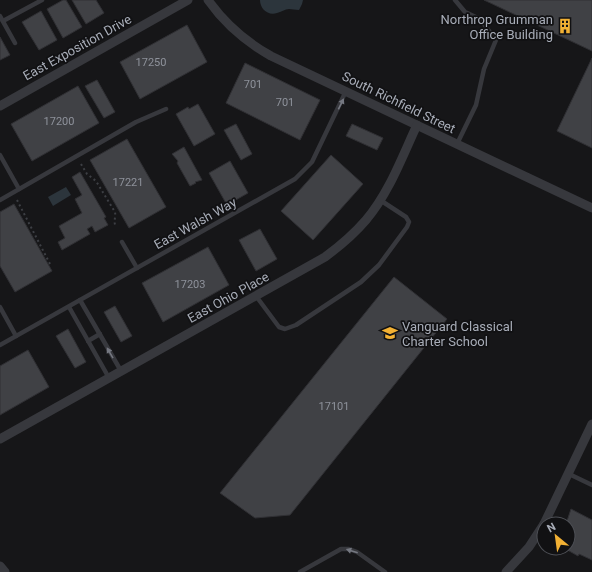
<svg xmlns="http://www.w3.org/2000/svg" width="592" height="572" viewBox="0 0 592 572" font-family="Roboto,sans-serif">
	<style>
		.water { fill: #2c353c }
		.building { fill: #404145; stroke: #303034 }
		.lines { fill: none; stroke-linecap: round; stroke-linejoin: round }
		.path { stroke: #3d3f44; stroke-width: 2; stroke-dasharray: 2 3; stroke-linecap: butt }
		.lane { stroke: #37383d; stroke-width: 4.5 }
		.street { stroke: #37383d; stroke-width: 9 }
		.oneway { fill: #757881 }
		.labels { text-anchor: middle; stroke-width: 3.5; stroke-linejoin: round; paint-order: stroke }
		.number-label { font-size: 11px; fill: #8e929b }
		.poi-label { font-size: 13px; fill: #a8adb8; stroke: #111113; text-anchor: end }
		.street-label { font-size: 13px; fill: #a8adb8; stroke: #111113 }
	</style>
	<rect width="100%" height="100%" fill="#161618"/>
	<g class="water">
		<path d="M 260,0 L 303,0 L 302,4 L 299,10 C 295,10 292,9 289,9 C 285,9 281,12 277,13 C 268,16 260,9 260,0 Z"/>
		<polygon points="66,187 71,195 53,206 48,197"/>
	</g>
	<g class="building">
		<polygon points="63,0 66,0 82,27 63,38 47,9"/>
		<polygon points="72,0 96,0 104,13 86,24"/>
		<polygon points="484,0 592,0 592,51"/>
		<polygon points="41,11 57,40 39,50 22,22"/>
		<polygon points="187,25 207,62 140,99 120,62"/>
		<polygon points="0,37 10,55 0,60"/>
		<polygon points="592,58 592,148 557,131"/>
		<polygon points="245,63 320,100 300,140 226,103"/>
		<polygon points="97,80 115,112 104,118 85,86"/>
		<polygon points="78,86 99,123 32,161 11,124"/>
		<polygon points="198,104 215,134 194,146 176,114 188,107 189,109"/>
		<polygon points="236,124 252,154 241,160 224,130"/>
		<polygon points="352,124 383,138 377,150 346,136"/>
		<polygon points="127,139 166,207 129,228 90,160"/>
		<polygon points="184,147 202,180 195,182 196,183 190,186 177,163 178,161 172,154"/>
		<polygon points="331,155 363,184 313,240 281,211"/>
		<polygon points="230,161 248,193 227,205 209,173"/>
		<polygon points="80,172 106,217 104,218 108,225 95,232 92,226 87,229 90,234 62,250 58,242 65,238 59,226 82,213 75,199 82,195 72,177"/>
		<polygon points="14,204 52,271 15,292 0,266 0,212"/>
		<polygon points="260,229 277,259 256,271 239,240"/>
		<polygon points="208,247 229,285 163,322 142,283"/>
		<polygon points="394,277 447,319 290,515 255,518 220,493"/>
		<polygon points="115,306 132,336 121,342 104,312"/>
		<polygon points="68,329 86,362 75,368 56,336"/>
		<polygon points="28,350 49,387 0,415 0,366"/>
		<polygon points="571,509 592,520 592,560 579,554 578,556 564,548 563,550 560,548 568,548 568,524 566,524"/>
	</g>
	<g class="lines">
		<g class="path">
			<path d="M 81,164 L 87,174 L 96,181 L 115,212 C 116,217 113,222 116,227"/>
			<polyline points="17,200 50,264"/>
		</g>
		<g class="lane">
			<polyline points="455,0 465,12 480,19 496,40 484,69 476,105 457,144"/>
			<polyline points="0,16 15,43"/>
			<polyline points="3,21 42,0"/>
			<polyline points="0,155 19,189"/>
			<polyline points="0,200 136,122 166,109"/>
			<polyline points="122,242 137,268"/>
			<polyline points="256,296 279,327 285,329 296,325 361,282 379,265 407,227 409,222 406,217 380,200"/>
			<polyline points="80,300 121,371"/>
			<polyline points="0,307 16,336"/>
			<polyline points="69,307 109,378"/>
			<polyline points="88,341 100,334"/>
			<polyline points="0,345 295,179 312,162 346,91"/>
			<polyline points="569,474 592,485"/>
			<polyline points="300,572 341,549 349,549 357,552 385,572"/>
		</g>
		<g class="street">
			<path d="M 208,0 C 225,24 246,42 271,56 L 592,208"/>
			<polyline points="0,106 188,0"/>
			<path d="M 0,439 L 325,257 C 340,246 354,234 366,220 C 389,193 402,157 417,125"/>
			<polyline points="544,524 592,424"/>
			<polyline points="0,566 5,572"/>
			<polyline points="506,572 529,547 544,524"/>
		</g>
	</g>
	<defs><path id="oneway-solid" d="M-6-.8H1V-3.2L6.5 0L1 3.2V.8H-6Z"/></defs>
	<g class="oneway">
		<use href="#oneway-solid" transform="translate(341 104) rotate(-64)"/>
		<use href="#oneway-solid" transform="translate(110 353) rotate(-120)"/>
		<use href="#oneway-solid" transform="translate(352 551) rotate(-163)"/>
	</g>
	<defs>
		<g id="building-bare" transform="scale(1.2)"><path d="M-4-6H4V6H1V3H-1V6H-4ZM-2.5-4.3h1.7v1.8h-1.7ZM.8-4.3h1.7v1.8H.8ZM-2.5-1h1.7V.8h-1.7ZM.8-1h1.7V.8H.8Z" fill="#f2b134" stroke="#111113" stroke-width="2.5" paint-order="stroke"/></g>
		<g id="school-bare" transform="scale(1.2)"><path d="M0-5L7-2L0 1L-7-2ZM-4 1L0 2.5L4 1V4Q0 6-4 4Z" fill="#f2b134" stroke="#111113" stroke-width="2.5" paint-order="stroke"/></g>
	</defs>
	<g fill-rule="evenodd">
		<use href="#building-bare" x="565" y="26"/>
		<use href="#school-bare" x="390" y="333"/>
	</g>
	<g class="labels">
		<g class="number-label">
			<text x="151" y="66">17250</text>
			<text x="253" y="88">701</text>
			<text x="285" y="106">701</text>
			<text x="59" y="125">17200</text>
			<text x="128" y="186">17221</text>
			<text x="190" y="288">17203</text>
			<text x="334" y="410">17101</text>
		</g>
		<g class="poi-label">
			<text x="553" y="24">Northrop Grumman<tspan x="553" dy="15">Office Building</tspan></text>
			<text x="402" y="331" text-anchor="start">Vanguard Classical<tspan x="402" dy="15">Charter School</tspan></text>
		</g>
		<g class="street-label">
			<text transform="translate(77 47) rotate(-29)" y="5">East Exposition Drive</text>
			<text transform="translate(399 102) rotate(26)" y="5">South Richfield Street</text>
			<text transform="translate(195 223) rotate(-29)" y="5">East Walsh Way</text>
			<text transform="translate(228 297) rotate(-29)" y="5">East Ohio Place</text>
		</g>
	</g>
	<g transform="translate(556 536) rotate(331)"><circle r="19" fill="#111113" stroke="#4d4f55"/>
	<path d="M0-3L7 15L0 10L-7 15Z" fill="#f2b134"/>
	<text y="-6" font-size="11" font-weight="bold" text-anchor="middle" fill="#a8adb8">N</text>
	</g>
</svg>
